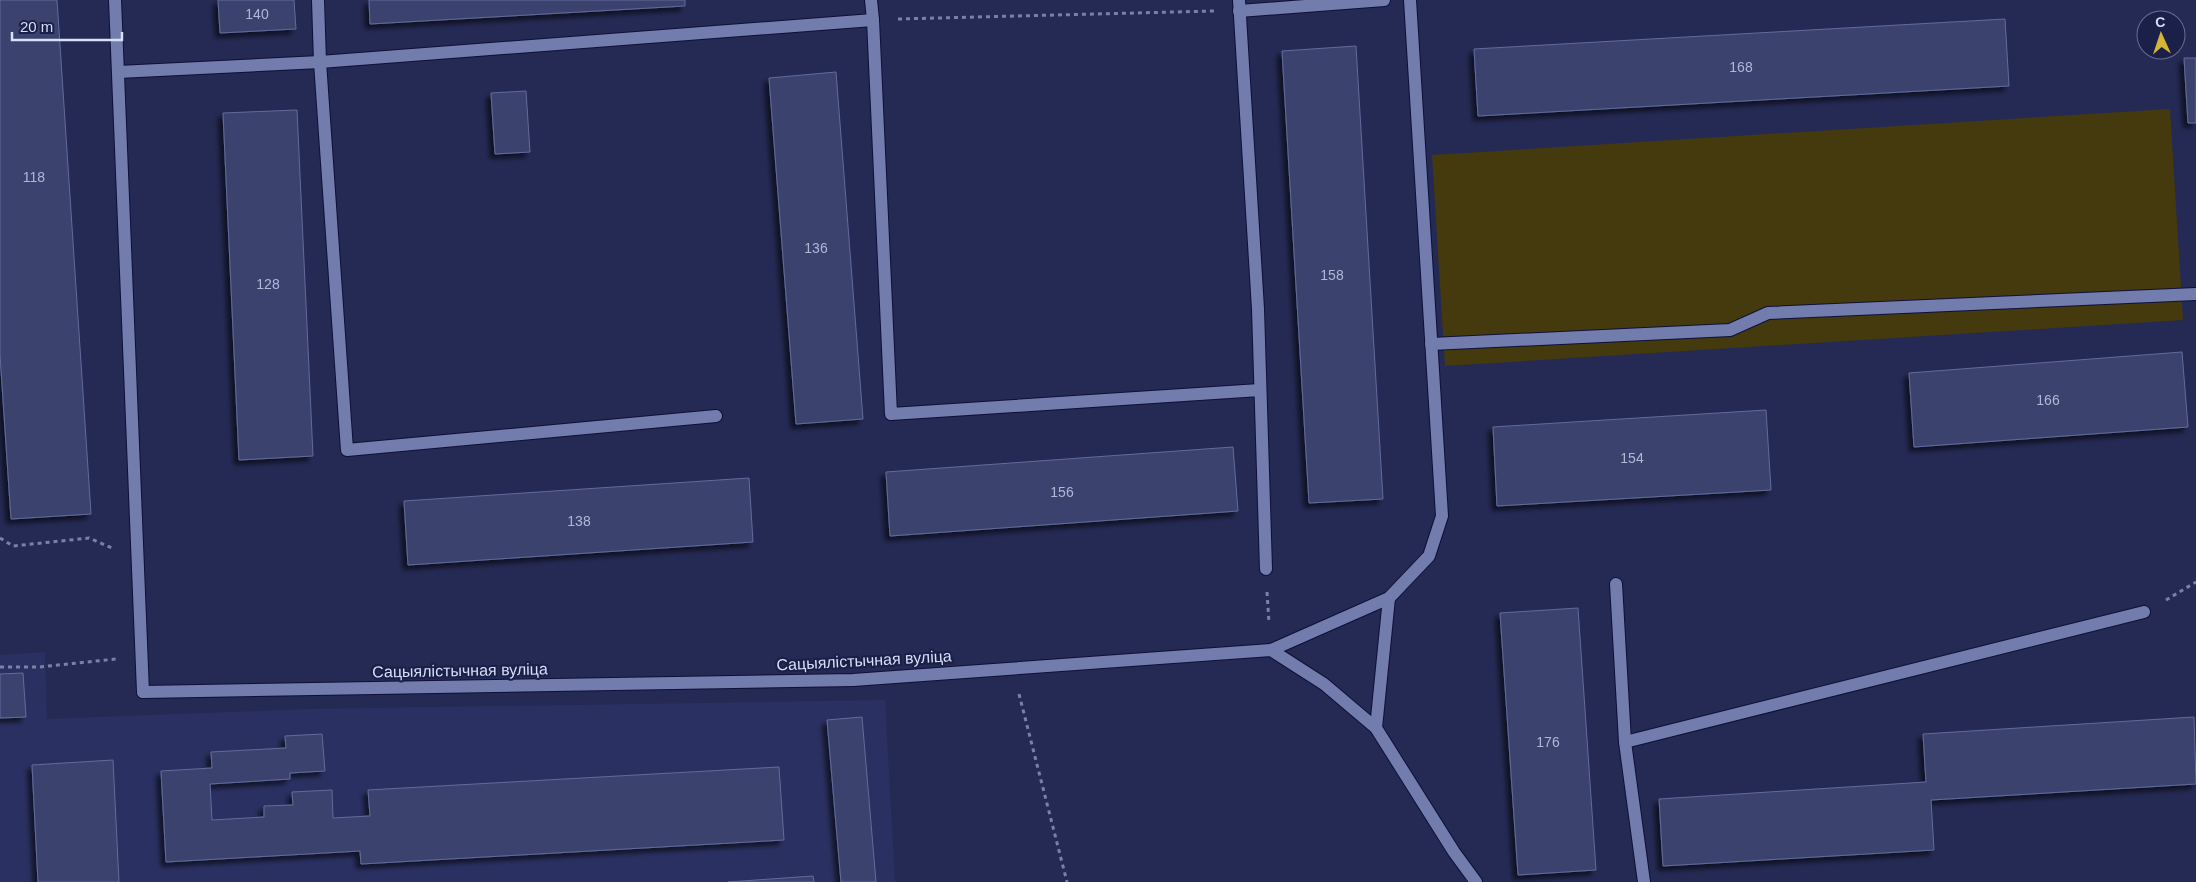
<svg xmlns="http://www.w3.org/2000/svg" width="2196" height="882" viewBox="0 0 2196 882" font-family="Arial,sans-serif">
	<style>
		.built { fill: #2a3162 }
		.green { fill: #453a0e }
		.building { fill: #3a426e; stroke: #626c9c; filter: url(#shadow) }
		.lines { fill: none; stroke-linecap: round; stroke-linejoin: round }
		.service-casing { stroke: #0e1038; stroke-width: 14 }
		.minor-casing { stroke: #0e1038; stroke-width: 14 }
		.path { stroke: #7b81a4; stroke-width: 3; stroke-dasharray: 4 4; stroke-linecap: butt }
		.service { stroke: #727dae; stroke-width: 12 }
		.minor { stroke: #727dae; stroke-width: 12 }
		.labels { text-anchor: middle; stroke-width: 4.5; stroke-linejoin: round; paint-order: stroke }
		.number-label { font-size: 14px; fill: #b0b8d7 }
		.street-label { font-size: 16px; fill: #d8dffa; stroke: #1b2049 }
	</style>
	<defs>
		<filter id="shadow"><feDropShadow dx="-4.5" dy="4.5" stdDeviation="2.5" flood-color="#0009"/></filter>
	</defs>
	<rect width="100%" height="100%" fill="#242a54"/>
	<polygon class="built" points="45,652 47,719 310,709 885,700 895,882 0,882 0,655"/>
	<polygon class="green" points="2170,109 2183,320 1445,366 1432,155"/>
	<g class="building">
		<polygon points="0,0 57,0 91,514 11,519 0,355"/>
		<polygon points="218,0 294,0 296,29 220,33"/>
		<polygon points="369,0 685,0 685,6 370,24"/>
		<polygon points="2005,19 2009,86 1478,116 1474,49"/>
		<polygon points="1356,46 1383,499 1309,503 1282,51"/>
		<polygon points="2184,58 2196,58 2196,123 2188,123"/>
		<polygon points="836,72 863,419 796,424 769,78"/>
		<polygon points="526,91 530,152 495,154 491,93"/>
		<polygon points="297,110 313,456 239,460 223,113"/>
		<polygon points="2182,352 2188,427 1914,447 1909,373"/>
		<polygon points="1766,410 1771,490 1497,506 1493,427"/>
		<polygon points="1233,447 1238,511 890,536 886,472"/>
		<polygon points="749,478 753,542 408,565 404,501"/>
		<polygon points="1578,608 1596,870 1518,875 1500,613"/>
		<polygon points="23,673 26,717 0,718 0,674"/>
		<polygon points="862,717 876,882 841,882 827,720"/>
		<polygon points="2194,717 2196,784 1931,800 1934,850 1663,866 1659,799 1926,782 1923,734"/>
		<polygon points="322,734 325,771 290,773 290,779 210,784 212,820 264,817 264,806 293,805 292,792 332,790 333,818 370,816 368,790 779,767 784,840 361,864 360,851 166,862 161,771 212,768 211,752 286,748 285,736"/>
		<polygon points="113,760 119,882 38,882 32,765"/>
		<polygon points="813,876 814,882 728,882"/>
	</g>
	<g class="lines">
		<g class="service-casing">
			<g id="service">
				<polyline points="115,0 143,692"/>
				<polyline points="318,0 320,62 347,450 716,416"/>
				<polyline points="1239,0 1258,309 1266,569"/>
				<polyline points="1239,11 1384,0"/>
				<polyline points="873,20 891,414 1260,390"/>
				<polyline points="118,72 320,62 873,20 871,0"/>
				<polyline points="1431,344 1730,330 1768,313 2196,294"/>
				<polyline points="1616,584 1625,742 1644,882"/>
				<polyline points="1271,650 1389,598 1429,556 1442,516 1410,0"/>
				<polyline points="1376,728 1389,598"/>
				<polyline points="1625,742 2144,612"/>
			</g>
		</g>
		<g class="minor-casing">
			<polyline id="minor" points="143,692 853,680 1271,650 1324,684 1376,728 1454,852 1476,882"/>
		</g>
		<g class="path">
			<polyline points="898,19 1214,11"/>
			<polyline points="0,538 13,546 89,538 112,548"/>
			<polyline points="1267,592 1269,623"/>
			<polyline points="2166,600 2196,582"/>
			<polyline points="0,667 39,667 116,659"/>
			<polyline points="1019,694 1067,882"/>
		</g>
		<use href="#service" class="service"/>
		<use href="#minor" class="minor"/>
	</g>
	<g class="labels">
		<g class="number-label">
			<text x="257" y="19">140</text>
			<text x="1741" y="72">168</text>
			<text x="34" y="182">118</text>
			<text x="816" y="253">136</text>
			<text x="1332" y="280">158</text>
			<text x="268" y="289">128</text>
			<text x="2048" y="405">166</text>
			<text x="1632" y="463">154</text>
			<text x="1062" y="497">156</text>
			<text x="579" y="526">138</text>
			<text x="1548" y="747">176</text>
		</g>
		<g class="street-label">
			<text transform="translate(864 660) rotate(-3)" y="6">Сацыялістычная вуліца</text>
			<text transform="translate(460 670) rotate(-1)" y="6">Сацыялістычная вуліца</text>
		</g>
	</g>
	<g transform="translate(2161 35) rotate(357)"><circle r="24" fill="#1b2049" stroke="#676c90"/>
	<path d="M0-4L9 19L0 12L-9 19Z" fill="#d5b535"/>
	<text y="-8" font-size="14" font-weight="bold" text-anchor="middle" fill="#d8dffa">С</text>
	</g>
	<path d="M12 32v8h110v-8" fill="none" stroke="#d8dffa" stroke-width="2.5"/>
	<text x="20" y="32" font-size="15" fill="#d8dffa" stroke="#1b2049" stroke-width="4" paint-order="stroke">20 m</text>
</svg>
